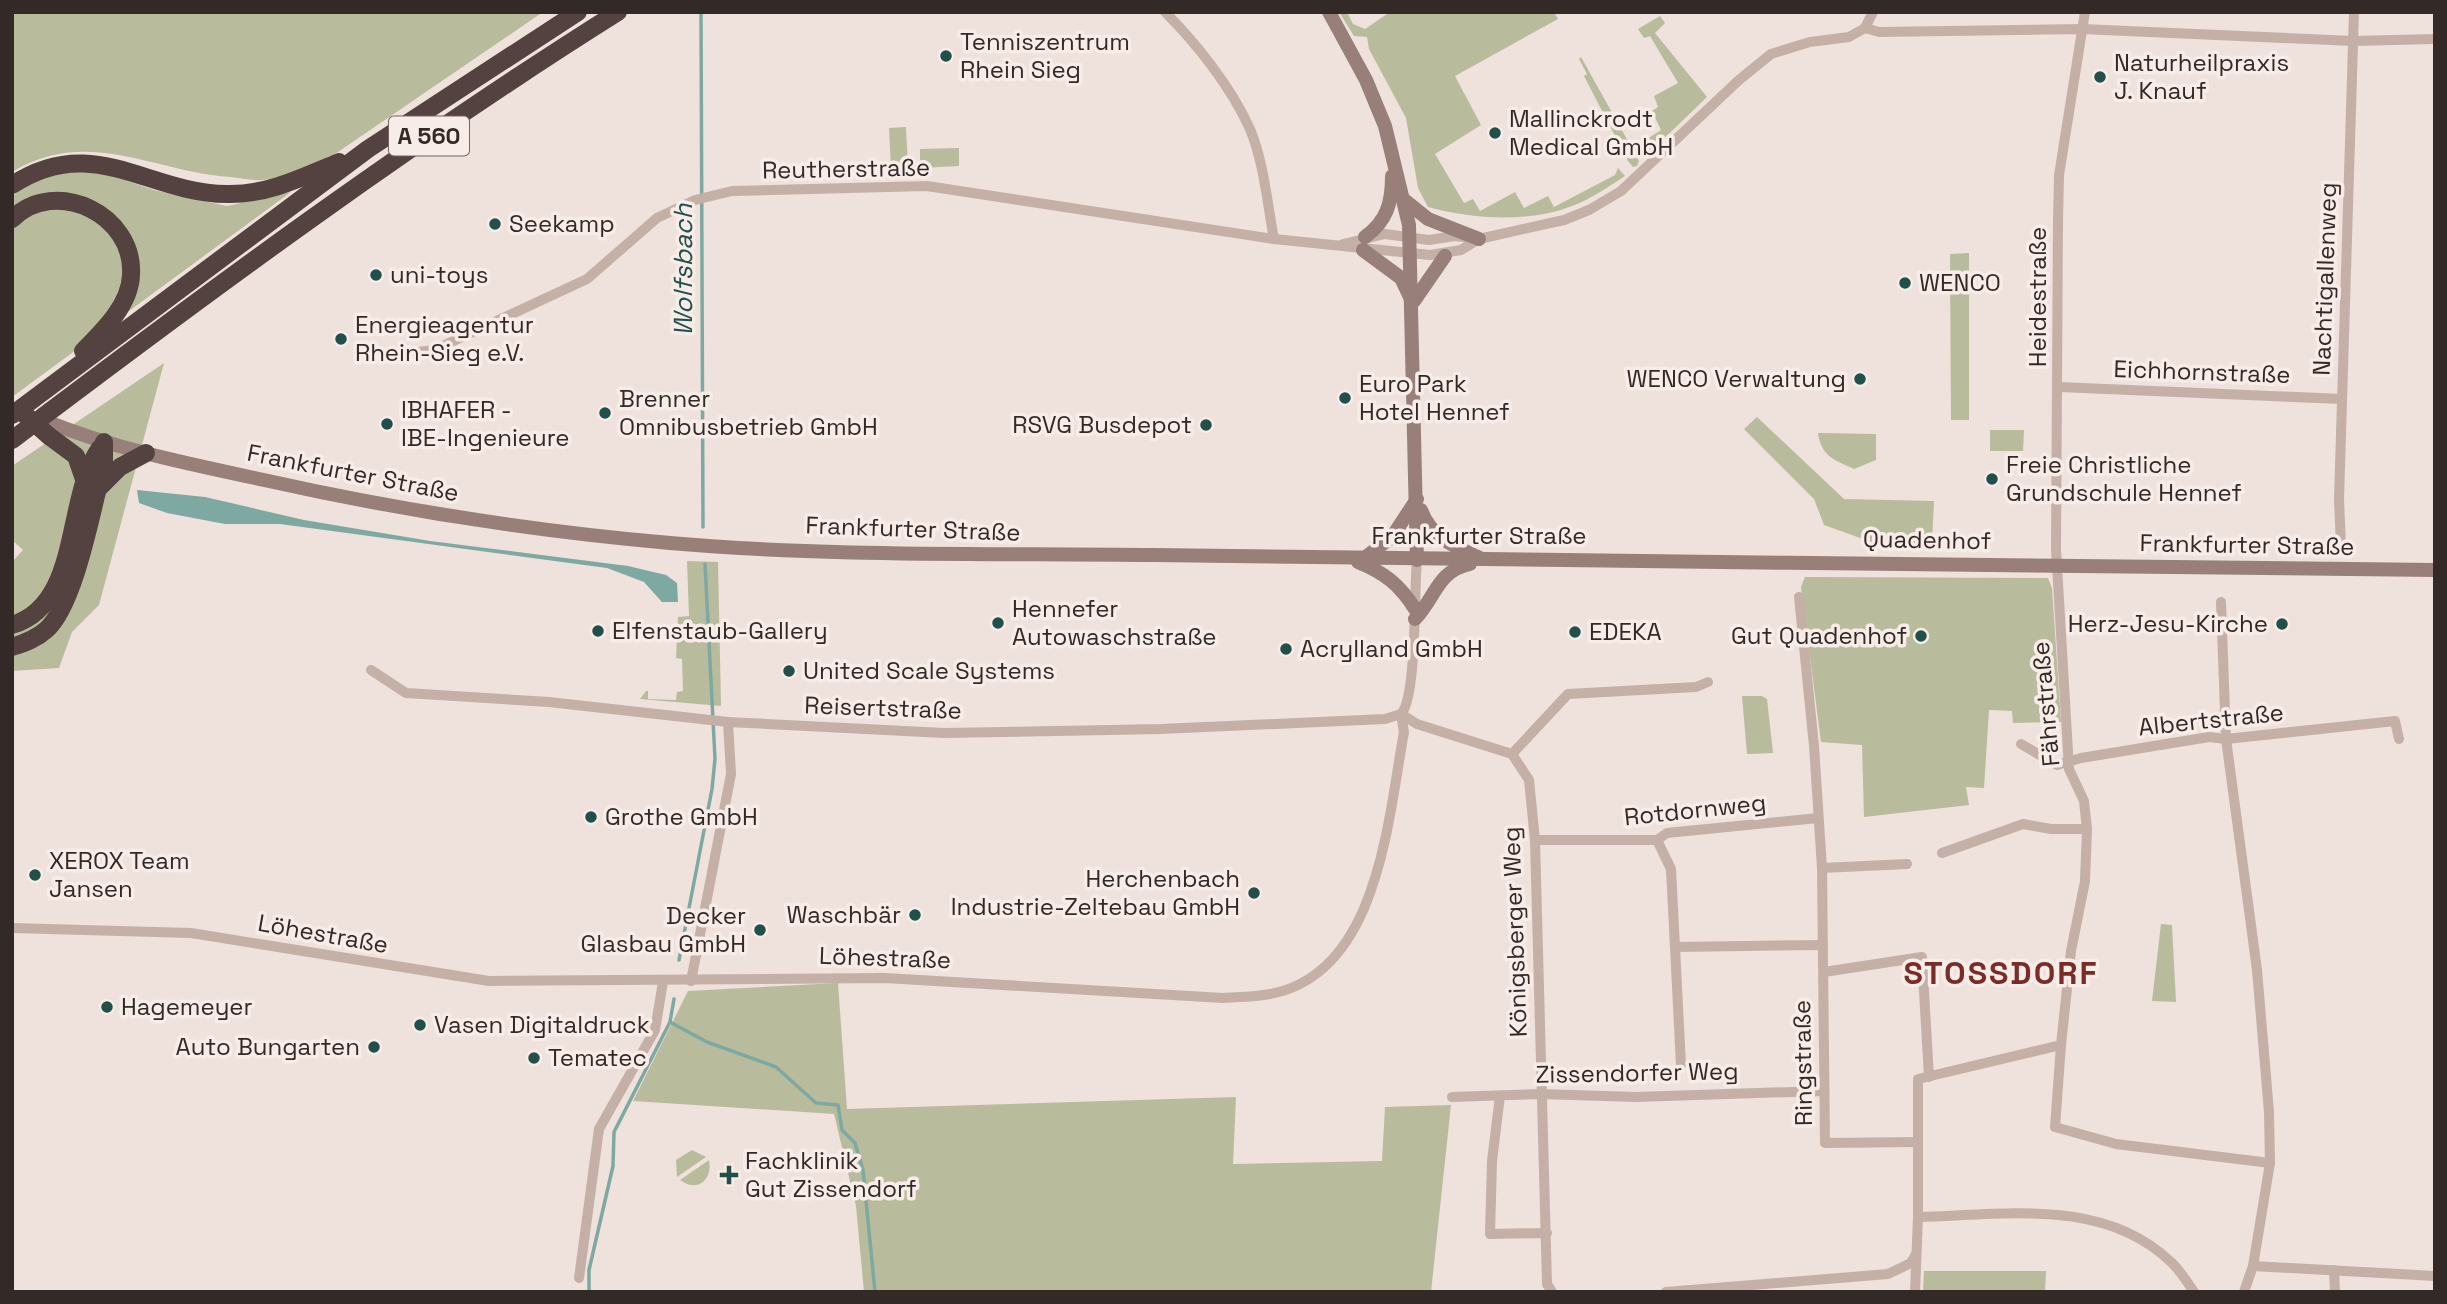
<svg xmlns="http://www.w3.org/2000/svg" width="2447" height="1304" viewBox="0 0 2447 1304" font-family="'Space Grotesk',sans-serif">
	<style>
		.green { fill: #b8bc9c }
		.water { fill: #7da9a2 }
		.lines { fill: none; stroke-linecap: round; stroke-linejoin: round }
		.stream { stroke: #7da9a2; stroke-width: 3.5 }
		.minor { stroke: #c5b0a8; stroke-width: 10 }
		.secondary { stroke: #997f7a; stroke-width: 14 }
		.motorway { stroke: #53423f; stroke-width: 18 }
		.motorway-bridge { stroke: #53423f; stroke-width: 18 }
		.poi-dot { fill: #21504a; stroke: #f7ece7; stroke-width: 2.5 }
		.labels { text-anchor: middle; stroke-width: 7; stroke-linejoin: round; paint-order: stroke }
		.shield { fill: #f7ece7; stroke: #6e6461; stroke-width: 2 }
		.shield-label { font-size: 23px; font-weight: bold; fill: #332927 }
		.poi-label { font-size: 24px; fill: #332927; stroke: #f7ece7; text-anchor: start }
		.street-label { font-size: 24px; fill: #332927; stroke: #f7ece7 }
		.water-label { font-size: 26px; font-style: italic; fill: #21504a; stroke: #f7ece7 }
		.district-label { font-size: 32px; font-weight: bold; letter-spacing: 2px; fill: #7a2c29; stroke: #f7ece7 }
	</style>
	<rect width="100%" height="100%" fill="#efe1db"/>
	<g class="green">
		<path d="M 12,12 L 543,12 L 338,152 C 315,163 290,177 263,180 C 253,181 241,178 231,177 C 153,172 88,126 12,172 Z"/>
		<path d="M 1339,12 L 1347,12 L 1353,24 L 1365,29 L 1390,12 L 1554,12 L 1558,19 L 1455,76 L 1481,125 L 1435,154 L 1464,203 L 1473,199 L 1480,211 L 1515,192 L 1524,208 L 1548,196 L 1554,207 L 1615,175 L 1618,168 L 1625,176 C 1608,187 1591,199 1572,206 C 1529,223 1471,219 1428,207 L 1418,188 L 1406,118 L 1369,49 L 1367,37 L 1354,36 Z"/>
		<polygon points="1660,16 1665,23 1655,33 1707,97 1649,153 1641,143 1661,130 1652,111 1658,107 1654,96 1678,83 1650,36 1644,38 1638,29"/>
		<polygon points="1581,57 1639,161 1637,166 1633,167 1628,161 1584,76 1587,74 1579,59"/>
		<polygon points="906,127 908,168 891,169 889,128"/>
		<polygon points="959,148 959,166 920,168 920,149"/>
		<path d="M 95,170 L 154,190 L 227,206 L 291,192 L 12,397 L 12,197 C 35,173 64,171 95,170 Z"/>
		<polygon points="1969,253 1969,420 1951,420 1950,254"/>
		<polygon points="164,363 99,605 72,632 59,668 12,671 12,562 23,550 12,540 12,466"/>
		<polygon points="1757,417 1844,499 1934,501 1932,543 1874,543 1824,525 1814,499 1744,429"/>
		<polygon points="1990,430 2024,430 2023,451 1990,451"/>
		<path d="M 1818,433 L 1876,434 L 1876,460 L 1854,469 C 1834,460 1821,456 1818,433 Z"/>
		<polygon points="687,561 718,562 721,706 640,699 646,691 648,691 648,699 676,700 677,692 683,691 682,659 676,658 678,617 689,616"/>
		<polygon points="1805,577 2048,578 2052,588 2061,722 2013,723 2012,711 1989,710 1984,788 1966,787 1969,805 1864,817 1862,745 1821,742 1801,587"/>
		<polygon points="1742,696 1762,696 1767,699 1773,753 1747,754"/>
		<polygon points="2161,924 2172,925 2176,1002 2152,1001"/>
		<polygon points="838,983 847,1109 1236,1097 1233,1164 1382,1161 1385,1107 1451,1105 1431,1292 864,1292 856,1206 834,1114 633,1101 688,991"/>
		<polygon points="692,1150 706,1157 677,1177 676,1160"/>
		<path d="M 709,1160 C 713,1180 697,1193 680,1180 Z"/>
		<polygon points="1924,1271 2046,1271 2045,1292 1923,1292"/>
	</g>
	<polygon class="water" points="137,490 205,497 304,520 430,541 628,566 666,575 677,583 678,602 662,602 644,582 607,568 280,524 225,524 167,513 139,503"/>
	<g class="lines">
		<g class="stream">
			<polyline points="701,12 703,527"/>
			<polyline points="679,960 712,789 715,759 705,564"/>
			<polyline points="674,999 670,1022 707,1042 776,1067 816,1103 838,1105 842,1130 855,1143 863,1170 875,1292"/>
			<polyline points="589,1292 589,1270 613,1166 614,1132 670,1022"/>
		</g>
		<g class="minor">
			<path d="M 1165,12 C 1197,44 1231,87 1250,129 C 1264,163 1267,202 1274,239"/>
			<polyline points="1865,28 1879,32 2082,29 2353,41 2435,39"/>
			<polyline points="1343,244 1385,234 1429,240 1455,236 1479,239 1564,220 1589,210 1621,191 1739,80 1771,54 1810,42 1849,37 1865,28 1873,12"/>
			<polyline points="395,355 434,350 587,279 657,218 695,200 732,191 927,186 1274,239 1430,255 1461,250 1479,239"/>
			<polyline points="2059,387 2342,399"/>
			<polyline points="2341,547 2339,499 2354,12"/>
			<polyline points="1799,597 1814,746 1822,868 1825,1143 1918,1142"/>
			<polyline points="2221,602 2226,739 2257,970 2269,1112 2270,1163 2253,1266 2244,1292"/>
			<polyline points="371,670 406,693 549,702 728,722 944,733 1161,729 1385,719 1401,714 1417,724 1512,754 1529,780 1535,840 1547,1284 1552,1292"/>
			<polyline points="2021,744 2057,765 2081,758 2209,737 2226,739 2395,721 2399,739"/>
			<polyline points="1512,754 1568,694 1696,687 1708,682"/>
			<polyline points="1535,840 1657,840 1667,833 1818,818"/>
			<polyline points="1657,840 1671,869 1681,1065"/>
			<polyline points="1942,853 2023,824 2051,829 2087,829"/>
			<polyline points="1822,868 1907,864"/>
			<path d="M 12,928 L 191,933 L 489,981 L 885,978 L 1223,998 C 1238,997 1255,997 1270,994 C 1379,974 1388,818 1404,732 L 1401,714 C 1417,698 1414,588 1417,560"/>
			<polyline points="1675,947 1823,945"/>
			<polyline points="1824,972 1922,957 1929,1077"/>
			<polyline points="691,981 731,774 728,722"/>
			<polyline points="2061,1045 2055,1127 2116,1144 2270,1163"/>
			<polyline points="1500,1096 1492,1161 1490,1234 1547,1233"/>
			<polyline points="1452,1097 1540,1094 1636,1097 1822,1091"/>
			<path d="M 1918,1217 C 2004,1215 2103,1197 2171,1262 C 2180,1270 2187,1282 2194,1292"/>
			<polyline points="2253,1266 2435,1276"/>
			<polyline points="2334,1270 2335,1292"/>
			<polyline points="579,1278 599,1129 655,1030 663,982"/>
			<polyline points="1666,1292 1888,1274 1911,1263 1916,1254"/>
			<polyline points="1915,1292 1918,1217 1918,1079 2061,1045 2071,951 2085,881 2087,829 2084,801 2069,769 2056,549 2058,221 2059,175 2085,12"/>
		</g>
		<g class="secondary">
			<polyline points="1329,12 1366,80 1385,126 1409,225 1417,560"/>
			<polyline points="1403,199 1428,219 1479,239"/>
			<path d="M 1365,237 C 1387,221 1392,203 1392,176"/>
			<polyline points="1363,250 1401,278 1410,297"/>
			<polyline points="1414,301 1445,256"/>
			<path d="M 43,420 C 114,449 189,464 264,480 C 398,510 534,531 670,543 C 830,557 993,553 1153,555 C 1580,560 2008,566 2435,570"/>
			<path d="M 1421,510 C 1431,538 1456,547 1482,559"/>
			<polyline points="1363,559 1392,537 1417,499"/>
			<path d="M 1358,562 C 1385,573 1400,585 1415,609"/>
			<path d="M 1415,619 C 1436,597 1437,571 1470,564"/>
		</g>
		<g class="motorway">
			<path d="M 12,185 C 93,132 146,193 227,194 C 267,195 303,177 339,162"/>
			<path d="M 12,219 C 56,176 135,215 131,275 C 130,305 103,331 83,351"/>
			<polyline points="12,415 368,149 578,12"/>
			<polyline points="49,436 76,456 85,482"/>
			<path d="M 12,440 C 209,291 408,144 618,12"/>
			<polyline points="99,488 120,467 146,453"/>
			<path d="M 12,625 C 82,604 64,498 100,448"/>
			<path d="M 12,647 C 25,643 36,639 46,630 C 76,604 93,503 104,463 L 104,442"/>
		</g>
		<polyline class="motorway-bridge" points="23,413 49,436"/>
	</g>
	<g class="poi-dot">
		<circle cx="946" cy="56" r="7"/>
		<circle cx="2100" cy="77" r="7"/>
		<circle cx="1495" cy="133" r="7"/>
		<circle cx="495" cy="224" r="7"/>
		<circle cx="376" cy="275" r="7"/>
		<circle cx="1905" cy="283" r="7"/>
		<circle cx="341" cy="339" r="7"/>
		<circle cx="1860" cy="379" r="7"/>
		<circle cx="1345" cy="398" r="7"/>
		<circle cx="605" cy="413" r="7"/>
		<circle cx="387" cy="424" r="7"/>
		<circle cx="1206" cy="425" r="7"/>
		<circle cx="1992" cy="479" r="7"/>
		<circle cx="998" cy="623" r="7"/>
		<circle cx="2282" cy="624" r="7"/>
		<circle cx="598" cy="631" r="7"/>
		<circle cx="1575" cy="632" r="7"/>
		<circle cx="1921" cy="636" r="7"/>
		<circle cx="1286" cy="649" r="7"/>
		<circle cx="789" cy="671" r="7"/>
		<circle cx="591" cy="817" r="7"/>
		<circle cx="35" cy="875" r="7"/>
		<circle cx="1254" cy="893" r="7"/>
		<circle cx="915" cy="915" r="7"/>
		<circle cx="760" cy="930" r="7"/>
		<circle cx="107" cy="1007" r="7"/>
		<circle cx="420" cy="1025" r="7"/>
		<circle cx="374" cy="1047" r="7"/>
		<circle cx="534" cy="1058" r="7"/>
		<path d="M725.5 1164.5h7v7h7v7h-7v7h-7v-7h-7v-7h7z"/>
	</g>
	<g class="labels">
		<rect class="shield" x="389" y="116.5" width="80" height="39" rx="5"/>
		<g class="shield-label">
			<text x="429" y="144">A 560</text>
		</g>
		<g class="poi-label">
			<text x="960" y="50">Tenniszentrum<tspan x="960" dy="28">Rhein Sieg</tspan></text>
			<text x="2114" y="71">Naturheilpraxis<tspan x="2114" dy="28">J. Knauf</tspan></text>
			<text x="1509" y="127">Mallinckrodt<tspan x="1509" dy="28">Medical GmbH</tspan></text>
			<text x="509" y="232">Seekamp</text>
			<text x="390" y="283">uni-toys</text>
			<text x="1919" y="291">WENCO</text>
			<text x="355" y="333">Energieagentur<tspan x="355" dy="28">Rhein-Sieg e.V.</tspan></text>
			<text x="1846" y="387" text-anchor="end">WENCO Verwaltung</text>
			<text x="1359" y="392">Euro Park<tspan x="1359" dy="28">Hotel Hennef</tspan></text>
			<text x="619" y="407">Brenner<tspan x="619" dy="28">Omnibusbetrieb GmbH</tspan></text>
			<text x="401" y="418">IBHAFER -<tspan x="401" dy="28">IBE-Ingenieure</tspan></text>
			<text x="1192" y="433" text-anchor="end">RSVG Busdepot</text>
			<text x="2006" y="473">Freie Christliche<tspan x="2006" dy="28">Grundschule Hennef</tspan></text>
			<text x="1012" y="617">Hennefer<tspan x="1012" dy="28">Autowaschstraße</tspan></text>
			<text x="2268" y="632" text-anchor="end">Herz-Jesu-Kirche</text>
			<text x="612" y="639">Elfenstaub-Gallery</text>
			<text x="1589" y="640">EDEKA</text>
			<text x="1907" y="644" text-anchor="end">Gut Quadenhof</text>
			<text x="1300" y="657">Acrylland GmbH</text>
			<text x="803" y="679">United Scale Systems</text>
			<text x="605" y="825">Grothe GmbH</text>
			<text x="49" y="869">XEROX Team<tspan x="49" dy="28">Jansen</tspan></text>
			<text x="1240" y="887" text-anchor="end">Herchenbach<tspan x="1240" dy="28">Industrie-Zeltebau GmbH</tspan></text>
			<text x="901" y="923" text-anchor="end">Waschbär</text>
			<text x="746" y="924" text-anchor="end">Decker<tspan x="746" dy="28">Glasbau GmbH</tspan></text>
			<text x="121" y="1015">Hagemeyer</text>
			<text x="434" y="1033">Vasen Digitaldruck</text>
			<text x="360" y="1055" text-anchor="end">Auto Bungarten</text>
			<text x="548" y="1066">Tematec</text>
			<text x="745" y="1169">Fachklinik<tspan x="745" dy="28">Gut Zissendorf</tspan></text>
		</g>
		<g class="street-label">
			<text transform="translate(846 169) rotate(-1)" y="8">Reutherstraße</text>
			<text transform="translate(2325 279) rotate(-88)" y="8">Nachtigallenweg</text>
			<text transform="translate(2038 297) rotate(-90)" y="8">Heidestraße</text>
			<text transform="translate(2202 372) rotate(2)" y="8">Eichhornstraße</text>
			<text transform="translate(353 473) rotate(11)" y="8">Frankfurter Straße</text>
			<text transform="translate(913 529) rotate(2)" y="8">Frankfurter Straße</text>
			<text x="1479" y="544">Frankfurter Straße</text>
			<text transform="translate(1927 540) rotate(1)" y="8">Quadenhof</text>
			<text transform="translate(2247 545) rotate(1)" y="8">Frankfurter Straße</text>
			<text transform="translate(2046 704) rotate(-95)" y="8">Fährstraße</text>
			<text transform="translate(883 708) rotate(2)" y="8">Reisertstraße</text>
			<text transform="translate(2211 720) rotate(-6)" y="8">Albertstraße</text>
			<text transform="translate(1695 810) rotate(-6)" y="8">Rotdornweg</text>
			<text transform="translate(1515 932) rotate(-92)" y="8">Königsberger Weg</text>
			<text transform="translate(323 934) rotate(10)" y="8">Löhestraße</text>
			<text transform="translate(885 958) rotate(2)" y="8">Löhestraße</text>
			<text transform="translate(1803 1063) rotate(-91)" y="8">Ringstraße</text>
			<text transform="translate(1637 1073) rotate(-1)" y="8">Zissendorfer Weg</text>
		</g>
		<g class="water-label">
			<text transform="translate(683 270) rotate(-90)" y="9">Wolfsbach</text>
		</g>
		<g class="district-label">
			<text x="2001" y="984">STOSSDORF</text>
		</g>
	</g>
	<rect width="2447" height="1304" fill="none" stroke="#332927" stroke-width="28"/>
</svg>
